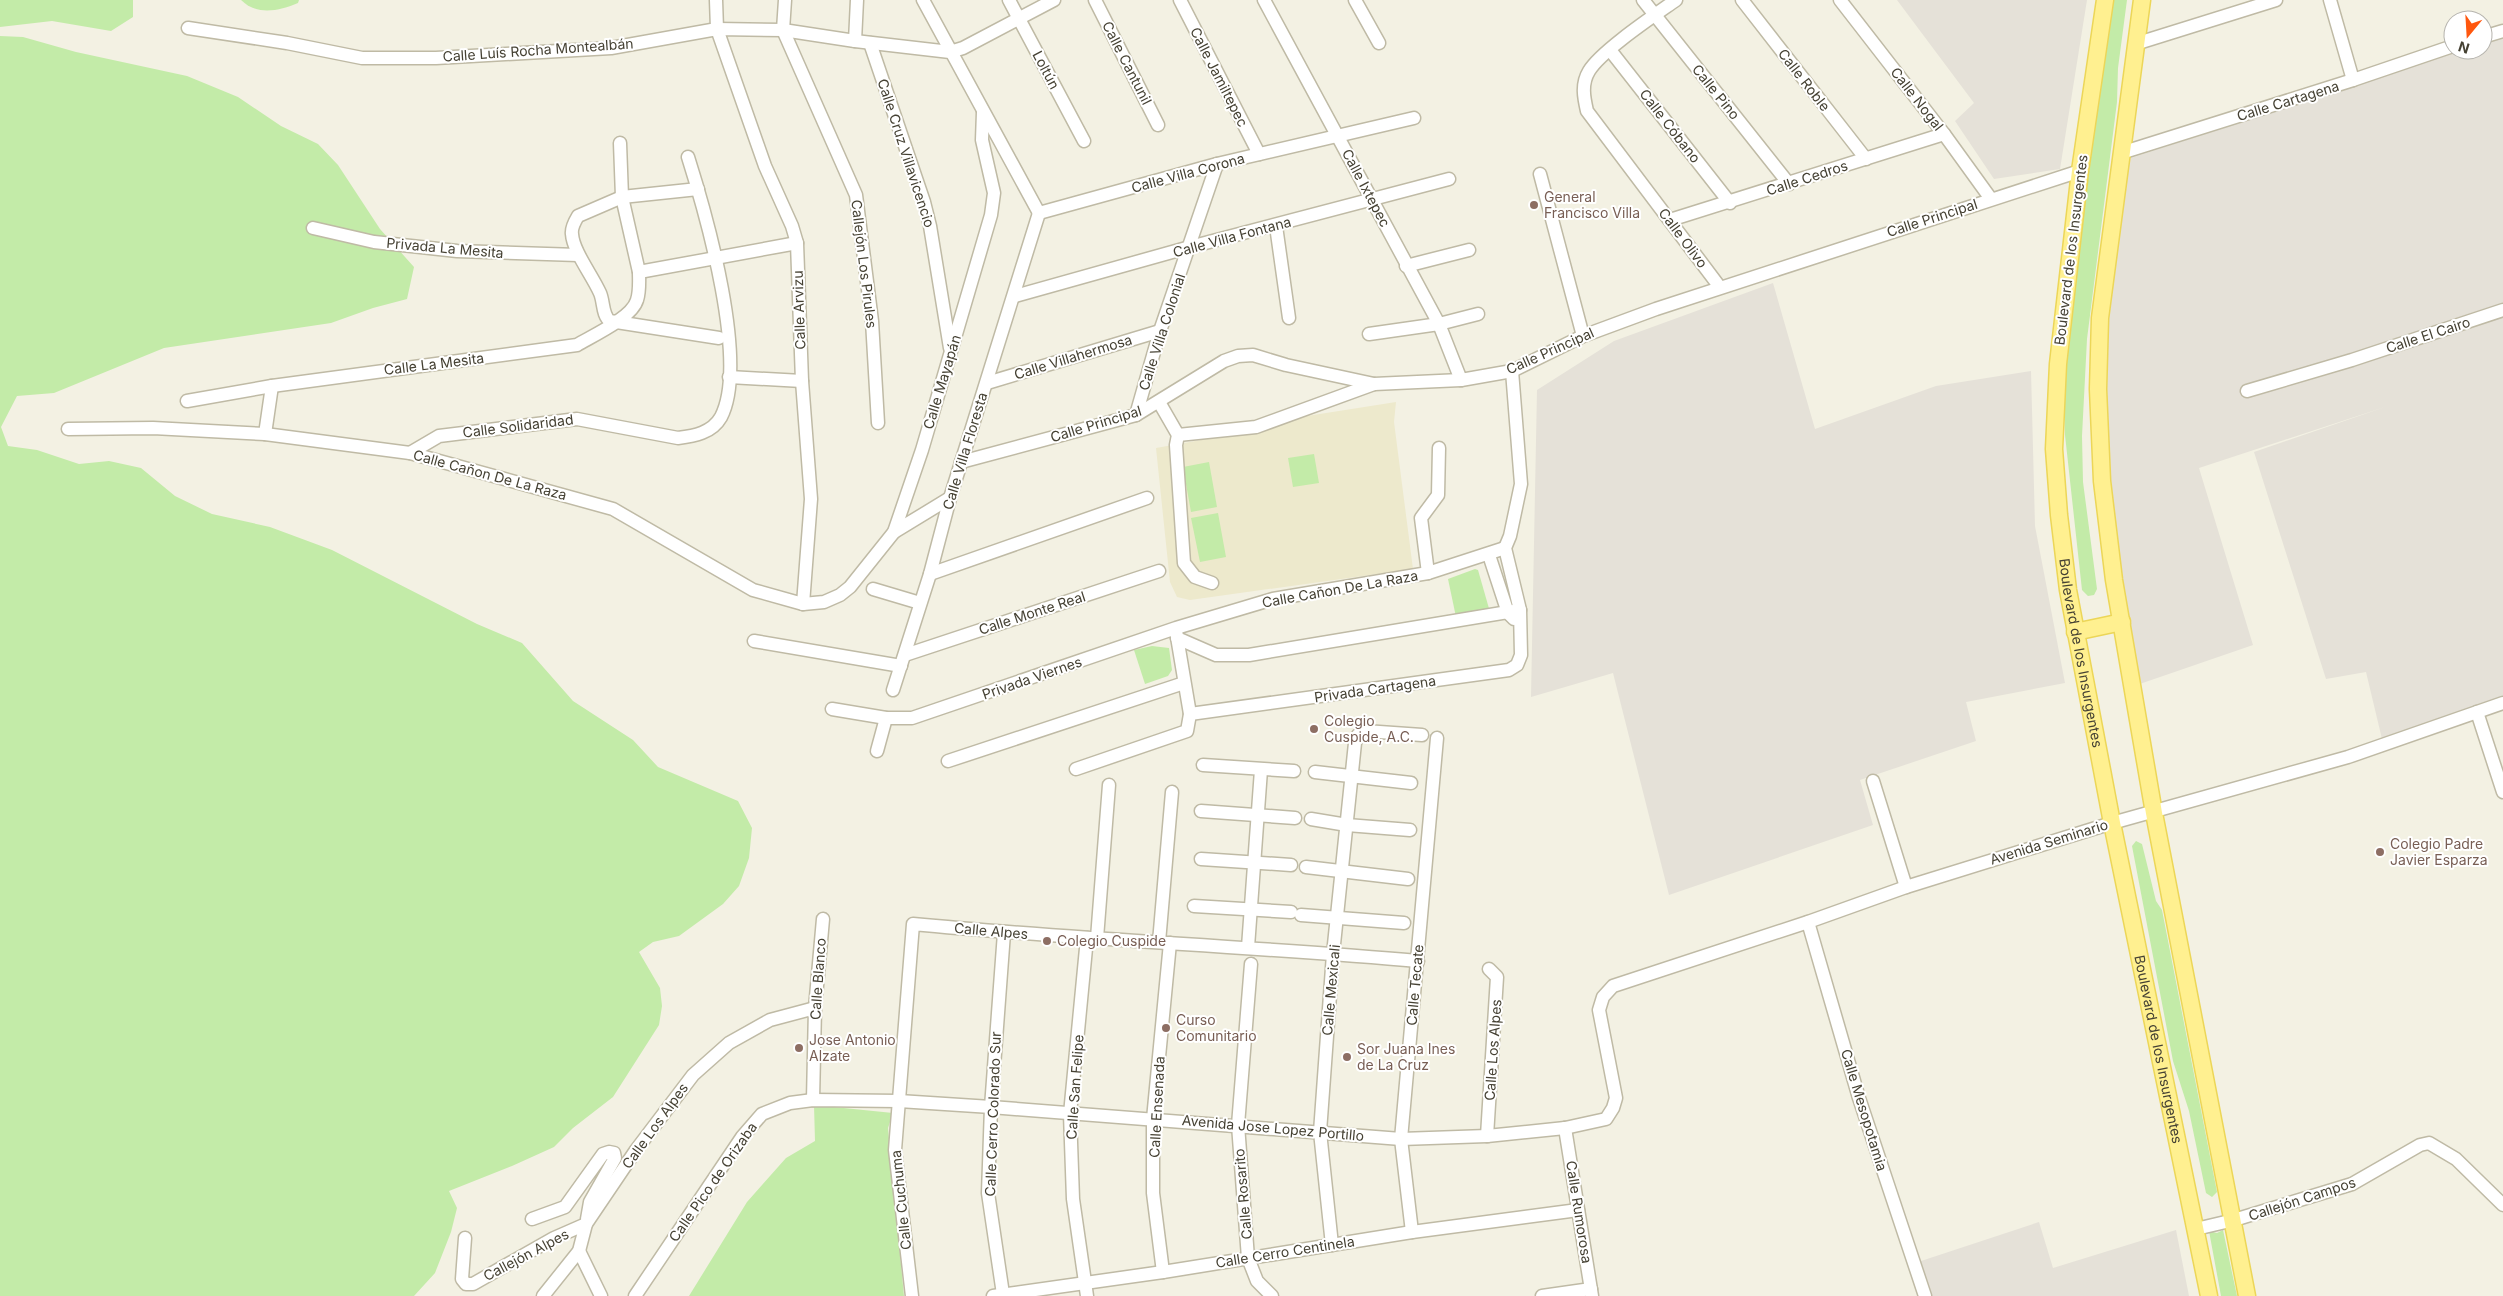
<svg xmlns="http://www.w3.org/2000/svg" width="2503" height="1296" viewBox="0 0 2503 1296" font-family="Inter,sans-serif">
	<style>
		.industrial { fill: #e5e1d8 }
		.education { fill: #ede9cc }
		.green { fill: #c3eba8 }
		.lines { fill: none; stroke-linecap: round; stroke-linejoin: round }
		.minor-casing { stroke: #bfbaa5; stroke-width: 15 }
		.major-casing { stroke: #ecd658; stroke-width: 19 }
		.minor { stroke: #fff; stroke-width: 12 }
		.major { stroke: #fff090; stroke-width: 16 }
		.education-dot { fill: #8d6e63; stroke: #fff; stroke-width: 2 }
		.labels { text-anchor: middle; stroke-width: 4; stroke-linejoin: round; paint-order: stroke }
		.street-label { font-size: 14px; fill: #454133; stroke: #fff }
		.education-label { font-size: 14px; fill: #785e54; stroke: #fff; text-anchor: start }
	</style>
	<rect width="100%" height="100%" fill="#f3f1e3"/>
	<g class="industrial">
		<polygon points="1897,0 2087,0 2060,169 1994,179 1955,121 1974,103"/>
		<polygon points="2503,34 2503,698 2382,739 2366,672 2326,679 2254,452 2385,407 2199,468 2253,645 2131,687 2095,408 2122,161 2461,50 2483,50 2483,42"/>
		<polygon points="1773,283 1815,429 1936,386 2031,371 2035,526 2065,683 1966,702 1976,741 1860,780 1873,825 1669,895 1613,673 1531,697 1537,390 1614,341"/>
		<polygon points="2039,1222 2053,1268 2176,1230 2189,1296 1931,1296 1918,1262"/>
	</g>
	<polygon class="education" points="1396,402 1394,422 1413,569 1190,600 1177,597 1170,582 1156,448 1279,426 1288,419"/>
	<g class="green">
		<polygon points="0,0 133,0 133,17 111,31 52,21 0,27"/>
		<path d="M 241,0 L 299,0 L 298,3 C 279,11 257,16 241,0 Z"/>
		<polygon points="2113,0 2127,0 2118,68 2117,102 2087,339 2082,436 2083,482 2097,589 2094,595 2088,596 2082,590 2065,435 2064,392 2073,286"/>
		<polygon points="0,36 23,37 76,52 187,76 238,97 281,126 318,144 338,165 380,229 414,267 407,299 373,308 331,323 164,348 54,393 17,396 1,427 8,446 37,450 79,464 109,461 141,468 175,496 212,514 270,527 332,550 477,624 522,643 573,701 633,740 658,767 738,801 752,828 749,858 739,886 723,904 679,936 653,942 639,952 660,988 662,1006 659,1025 613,1097 573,1128 554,1147 512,1166 449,1191 457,1208 451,1232 435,1273 414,1296 0,1296"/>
		<polygon points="1314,454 1319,483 1293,487 1288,458"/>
		<polygon points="1209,462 1217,507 1191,512 1183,467"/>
		<polygon points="1218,513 1226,557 1200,562 1191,518"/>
		<polygon points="1475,569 1478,570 1490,612 1456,617 1448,579"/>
		<polygon points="1152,646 1169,648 1172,670 1168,676 1145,684 1134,650"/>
		<polygon points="2136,841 2142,844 2156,901 2162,910 2217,1192 2212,1197 2206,1193 2189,1111 2173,1061 2132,846"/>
		<polygon points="814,1105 893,1113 888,1128 904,1296 689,1296 747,1202 786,1158 815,1141"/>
		<polygon points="2223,1230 2237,1296 2221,1296 2209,1231 2217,1233"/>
	</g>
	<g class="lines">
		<g class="minor-casing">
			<g id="minor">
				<polyline points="716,0 717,29 765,166 792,226 797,243 802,381 811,499 803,604"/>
				<polyline points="785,0 783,30 856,195 872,321 878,423"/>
				<polyline points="923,0 1039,213"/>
				<polyline points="1009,0 1084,141"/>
				<polyline points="1095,0 1158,125"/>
				<polyline points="1180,0 1259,154"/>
				<polyline points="1264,0 1439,324 1461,380"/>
				<polyline points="1355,0 1379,43"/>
				<polyline points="1643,0 1789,184"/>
				<path d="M 1676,0 C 1655,15 1601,51 1589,71 C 1581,84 1584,98 1587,111 L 1719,286"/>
				<polyline points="1742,0 1866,159"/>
				<polyline points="1840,0 1944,134 1991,199"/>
				<polyline points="2330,0 2353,80"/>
				<polyline points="188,28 287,43 362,58 436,58 611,48 717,29 783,30 855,41 950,52 963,48 1054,0"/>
				<polyline points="2483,37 2503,31"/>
				<polyline points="855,41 857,0"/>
				<polyline points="870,43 924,202 930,226 950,348"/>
				<polyline points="2135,44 2276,0"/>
				<polyline points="1610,50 1730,203"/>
				<polyline points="2121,153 2353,80 2453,46"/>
				<polyline points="1540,174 1583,336"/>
				<path d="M 698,189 L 622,197 L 578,216 C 575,221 571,228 572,234 C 573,251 592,275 600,293 C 604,302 602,315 610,321 L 719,338"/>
				<polyline points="1039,213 1217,164 1414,118"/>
				<polyline points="1670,220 1944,134"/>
				<polyline points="1276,226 1289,318"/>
				<polyline points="313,228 374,242 457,251 578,255"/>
				<polyline points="1406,266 1469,250"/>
				<polyline points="639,272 797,243"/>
				<polyline points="1015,296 1190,247 1449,179"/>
				<polyline points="1369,334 1439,324 1478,314"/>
				<polyline points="729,377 802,381"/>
				<polyline points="987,383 1160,331"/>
				<polyline points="2247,391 2352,360 2503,310"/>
				<path d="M 187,401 L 272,386 L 577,345 C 592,336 632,318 637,300 C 640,291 639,281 639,272 L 622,197 L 620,143"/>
				<polyline points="1159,402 1178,435 1176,445 1184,563 1195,577 1212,583"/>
				<polyline points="1136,415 1160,331 1217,164"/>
				<polyline points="68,429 153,428 265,434 410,453 613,509 753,590 803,604 824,602 840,595 850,587 894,532 922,450 991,215 994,193 982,140 983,112"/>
				<polyline points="265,434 272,386"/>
				<polyline points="1178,435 1256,427 1374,384"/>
				<path d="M 410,453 L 439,436 L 577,419 L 678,438 C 694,436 712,433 721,417 C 749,363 706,214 688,157"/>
				<polyline points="961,462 1136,415 1224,361 1238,356 1253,355 1286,365 1374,384 1461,380 1512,371 1583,336 1656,309 2080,171"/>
				<polyline points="894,532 950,498"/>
				<polyline points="1489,555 1508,613 1514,619"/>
				<polyline points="1428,573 1421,518 1438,495 1439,448"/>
				<polyline points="930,574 1147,498"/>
				<polyline points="873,589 920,603"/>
				<polyline points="1177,638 1216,655 1249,655 1520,610"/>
				<polyline points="754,641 901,666"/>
				<polyline points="905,655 1159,571"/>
				<polyline points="893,690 930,574 950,498 1039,213"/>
				<polyline points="832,709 886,718 912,718 1176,628 1273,599 1428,573 1505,548"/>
				<polyline points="2477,712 2503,792"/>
				<polyline points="1190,714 1509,670 1517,665 1521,655 1520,610 1505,548 1510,536 1521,484 1512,371"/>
				<polyline points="877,751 886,718"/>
				<polyline points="948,761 1184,683"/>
				<polyline points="1203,765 1294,771"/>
				<polyline points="1076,769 1187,731 1190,714 1176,631"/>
				<polyline points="1315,772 1411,783"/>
				<polyline points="1873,781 1906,887"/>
				<polyline points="1201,811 1295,818"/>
				<polyline points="1311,819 1347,825 1410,830"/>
				<polyline points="1201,859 1291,865"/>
				<polyline points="1306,867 1408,879"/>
				<polyline points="1194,906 1291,912"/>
				<polyline points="1301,915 1404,923"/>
				<polyline points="1808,922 1859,1098 1925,1296"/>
				<polyline points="1097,938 1109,785"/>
				<polyline points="1159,942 1172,792"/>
				<polyline points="1248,947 1261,770"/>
				<polyline points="1251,964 1238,1125 1248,1258 1257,1281 1272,1296"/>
				<polyline points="813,1100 815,1008 823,919"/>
				<polyline points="1565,1128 1592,1296"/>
				<polyline points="1487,1136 1497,977 1489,969"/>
				<polyline points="532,1219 565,1207 603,1154 609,1152 614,1153 615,1158 590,1202 587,1219"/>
				<polyline points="2196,1229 2234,1220 2352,1184 2420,1145 2429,1143 2456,1159 2503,1205"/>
				<polyline points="1412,1232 1401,1139 1437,738"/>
				<polyline points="465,1238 462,1279 466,1284 473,1284 554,1238 586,1224"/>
				<polyline points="1332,1245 1320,1132 1333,954 1355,743 1358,735 1365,731 1422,735"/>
				<polyline points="579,1251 601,1296"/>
				<polyline points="1163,1272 1153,1193 1153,1119 1170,943"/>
				<polyline points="1003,1294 988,1193 991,1107 1004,933"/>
				<polyline points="543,1296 579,1251 586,1224 636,1150 693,1075 729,1043 770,1020 815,1008"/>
				<polyline points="635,1296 742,1137 762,1114 790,1103 813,1100 899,1101 991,1107 1401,1139 1487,1136 1565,1128 1606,1119 1613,1108 1616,1098 1599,1010 1603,997 1613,986 1808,922 1906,887 2112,823 2348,757 2503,703"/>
				<path d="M 912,1296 L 895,1150 L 913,924 C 1081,940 1250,946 1418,961"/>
				<polyline points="993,1296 1163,1272 1412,1232 1578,1210"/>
				<polyline points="1087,1296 1073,1199 1070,1114 1087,938"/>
				<polyline points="1542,1296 1591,1289"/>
			</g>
		</g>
		<g class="major-casing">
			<g id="major">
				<path id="s1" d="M 2105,0 L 2080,171 L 2058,364 L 2054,449 L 2059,515 L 2068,590 L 2112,823 L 2209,1296"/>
				<polyline points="2142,0 2100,318 2098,389 2102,481 2114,580 2154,813 2247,1296"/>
				<polyline points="2075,632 2122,622"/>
			</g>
		</g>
		<use href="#minor" class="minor"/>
		<use href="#major" class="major"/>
	</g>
	<g class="education-dot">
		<circle cx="1534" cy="205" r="5"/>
		<circle cx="1314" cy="729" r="5"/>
		<circle cx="2380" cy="852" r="5"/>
		<circle cx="1047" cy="941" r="5"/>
		<circle cx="1166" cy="1028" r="5"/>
		<circle cx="799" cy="1048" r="5"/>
		<circle cx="1347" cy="1057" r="5"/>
	</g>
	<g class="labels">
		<g class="street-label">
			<text transform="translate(538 50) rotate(-4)" y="5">Calle Luís Rocha Montealbán</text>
			<text transform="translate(1127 63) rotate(63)" y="5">Calle Cantunil</text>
			<text transform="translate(1046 70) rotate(62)" y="5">Loltún</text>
			<text transform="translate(1219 77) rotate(63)" y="5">Calle Jamiltepec</text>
			<text transform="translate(1804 80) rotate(52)" y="5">Calle Roble</text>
			<text transform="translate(1716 92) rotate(51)" y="5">Calle Pino</text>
			<text transform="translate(1917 99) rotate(52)" y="5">Calle Nogal</text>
			<text transform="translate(2288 101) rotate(-17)" y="5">Calle Cartagena</text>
			<text transform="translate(1670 126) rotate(52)" y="5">Calle Cóbano</text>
			<text transform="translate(906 153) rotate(72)" y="5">Calle Cruz Villavicencio</text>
			<text transform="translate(1188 173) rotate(-15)" y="5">Calle Villa Corona</text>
			<text transform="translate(1807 178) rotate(-18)" y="5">Calle Cedros</text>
			<text transform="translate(1366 188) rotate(62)" y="5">Calle Ixtepec</text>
			<text transform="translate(1932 218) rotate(-18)" y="5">Calle Principal</text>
			<text transform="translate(1232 237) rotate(-15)" y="5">Calle Villa Fontana</text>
			<text transform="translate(1683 238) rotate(53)" y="5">Calle Olivo</text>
			<text transform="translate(445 248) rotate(5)" y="5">Privada La Mesita</text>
			<text transform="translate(2071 250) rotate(-83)" y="5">Boulevard de los Insurgentes</text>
			<text transform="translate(864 264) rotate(83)" y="5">Callejón Los Pirules</text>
			<text transform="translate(799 310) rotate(-92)" y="5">Calle Arvizu</text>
			<text transform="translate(1162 332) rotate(-72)" y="5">Calle Villa Colonial</text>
			<text transform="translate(2428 335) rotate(-18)" y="5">Calle El Cairo</text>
			<text transform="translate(1550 351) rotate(-24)" y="5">Calle Principal</text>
			<text transform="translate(1073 357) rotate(-17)" y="5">Calle Villahermosa</text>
			<text transform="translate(434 364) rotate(-7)" y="5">Calle La Mesita</text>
			<text transform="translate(942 382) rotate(-73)" y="5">Calle Mayapán</text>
			<text transform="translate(1096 424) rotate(-17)" y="5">Calle Principal</text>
			<text transform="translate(518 426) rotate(-7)" y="5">Calle Solidaridad</text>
			<text transform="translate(965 451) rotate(-73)" y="5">Calle Villa Floresta</text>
			<text transform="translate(490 475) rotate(15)" y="5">Calle Cañon De La Raza</text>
			<text transform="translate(1340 589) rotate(-10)" y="5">Calle Cañon De La Raza</text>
			<text transform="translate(1032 613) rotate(-18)" y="5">Calle Monte Real</text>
			<text dy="5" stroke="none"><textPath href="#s1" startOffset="658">Boulevard de los Insurgentes</textPath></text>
			<text transform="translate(1032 678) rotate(-19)" y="5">Privada Viernes</text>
			<text transform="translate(1375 689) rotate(-8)" y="5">Privada Cartagena</text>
			<text transform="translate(2049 842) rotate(-17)" y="5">Avenida Seminario</text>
			<text transform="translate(991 931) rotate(5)" y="5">Calle Alpes</text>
			<text transform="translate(818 979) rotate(-86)" y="5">Calle Blanco</text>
			<text transform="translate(1415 985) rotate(-85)" y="5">Calle Tecate</text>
			<text transform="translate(1331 990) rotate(-85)" y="5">Calle Mexicali</text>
			<text dy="5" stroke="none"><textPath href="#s1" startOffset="1062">Boulevard de los Insurgentes</textPath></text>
			<text transform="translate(1493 1050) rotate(-86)" y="5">Calle Los Alpes</text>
			<text transform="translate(1075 1087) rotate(-86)" y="5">Calle San Felipe</text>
			<text transform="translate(1157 1107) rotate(-87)" y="5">Calle Ensenada</text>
			<text transform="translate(1864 1110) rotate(73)" y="5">Calle Mesopotamia</text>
			<text transform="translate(993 1114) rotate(-88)" y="5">Calle Cerro Colorado Sur</text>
			<text transform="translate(655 1126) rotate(-54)" y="5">Calle Los Alpes</text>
			<text transform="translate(1273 1128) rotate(5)" y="5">Avenida Jose Lopez Portillo</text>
			<text transform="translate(713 1182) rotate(-55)" y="5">Calle Pico de Orizaba</text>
			<text transform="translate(1243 1194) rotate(-95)" y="5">Calle Rosarito</text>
			<text transform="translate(2302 1199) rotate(-18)" y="5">Callejón Campos</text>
			<text transform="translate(901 1200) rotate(-96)" y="5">Calle Cuchuma</text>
			<text transform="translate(1579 1212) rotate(81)" y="5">Calle Rumorosa</text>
			<text transform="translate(1285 1252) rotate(-9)" y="5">Calle Cerro Centinela</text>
			<text transform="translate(526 1255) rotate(-28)" y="5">Callejón Alpes</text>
		</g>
		<g class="education-label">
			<text x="1544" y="202">General<tspan x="1544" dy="16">Francisco Villa</tspan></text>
			<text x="1324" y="726">Colegio<tspan x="1324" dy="16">Cuspide, A.C.</tspan></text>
			<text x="2390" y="849">Colegio Padre<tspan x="2390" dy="16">Javier Esparza</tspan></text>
			<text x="1057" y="946">Colegio Cuspide</text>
			<text x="1176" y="1025">Curso<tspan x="1176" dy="16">Comunitario</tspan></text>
			<text x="809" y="1045">Jose Antonio<tspan x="809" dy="16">Alzate</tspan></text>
			<text x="1357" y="1054">Sor Juana Ines<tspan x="1357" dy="16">de La Cruz</tspan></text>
		</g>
	</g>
	<g transform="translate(2468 35) rotate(198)"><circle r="24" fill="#ffffff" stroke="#b5b3ad"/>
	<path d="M0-4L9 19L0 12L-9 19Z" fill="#ff570e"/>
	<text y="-8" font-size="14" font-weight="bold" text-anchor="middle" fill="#454133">N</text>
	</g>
</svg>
